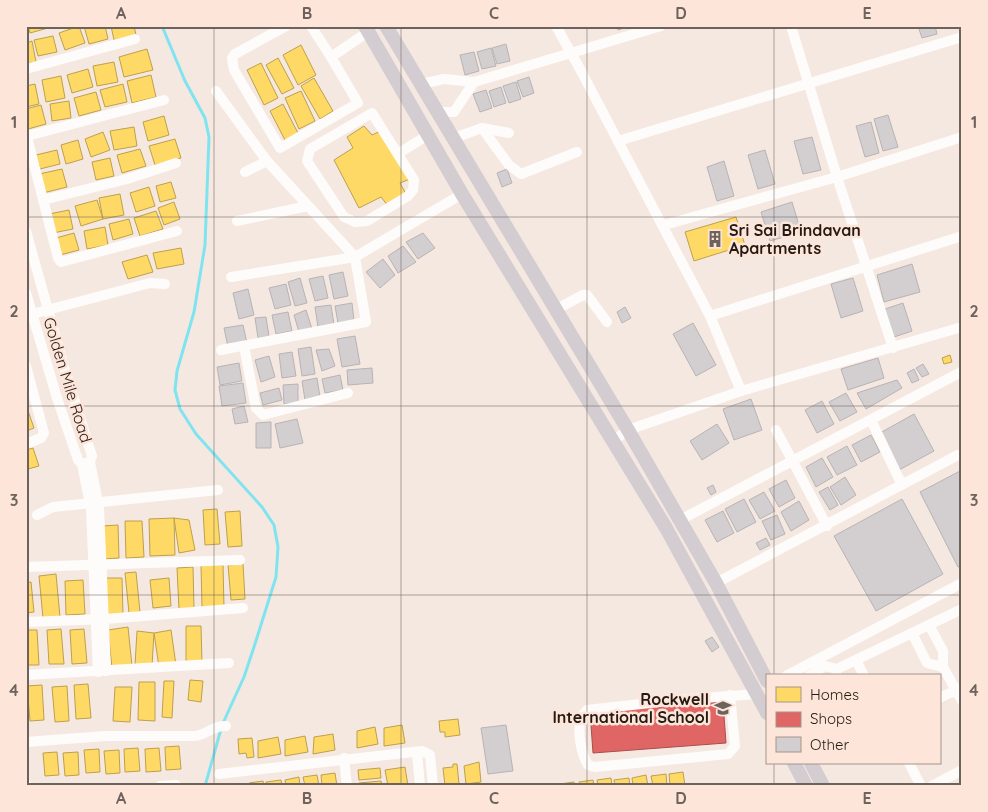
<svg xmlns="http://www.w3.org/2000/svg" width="988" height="812" viewBox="0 0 988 812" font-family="Quicksand,sans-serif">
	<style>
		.homes { fill: #ffd966; stroke: #bda04d }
		.shops { fill: #e06666; stroke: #a84f4d }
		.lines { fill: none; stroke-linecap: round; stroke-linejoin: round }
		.stream { stroke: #7fe4ef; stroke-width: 3 }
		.building { fill: #d3ced0; stroke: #b8b3b4 }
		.minor { stroke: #fefcfa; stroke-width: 10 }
		.major { stroke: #d3cdd1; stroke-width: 14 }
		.grid { fill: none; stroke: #6d625c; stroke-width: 1; stroke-opacity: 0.55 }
		.labels { text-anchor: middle; stroke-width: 5; stroke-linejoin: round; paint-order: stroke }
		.poi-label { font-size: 16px; font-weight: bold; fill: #241a14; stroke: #fde6d9; text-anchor: start }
		.street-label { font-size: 16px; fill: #241a14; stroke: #fde6d9 }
		.neatline { fill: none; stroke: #6d625c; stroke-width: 2 }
		.grid-label { font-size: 16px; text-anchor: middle; font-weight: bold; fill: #6d625c }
	</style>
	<rect width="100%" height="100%" fill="#f5e8e1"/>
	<g class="homes">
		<polygon points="28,26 47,26 48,28 30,33"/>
		<polygon points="79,26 85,43 65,50 59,33"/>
		<polygon points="84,26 105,26 108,39 89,44"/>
		<polygon points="111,26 134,26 136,35 114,40"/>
		<polygon points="53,36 57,52 38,56 34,40"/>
		<polygon points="32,41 36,62 26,64 26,43"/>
		<polygon points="301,45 316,75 298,85 283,55"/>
		<polygon points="147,49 153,70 124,77 119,57"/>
		<polygon points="278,58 294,88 282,94 266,65"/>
		<polygon points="114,62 118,82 97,86 93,66"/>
		<polygon points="261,63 278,98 264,105 247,70"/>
		<polygon points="88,69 93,87 72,93 67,75"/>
		<polygon points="151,75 156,97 132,103 127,81"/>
		<polygon points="61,76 65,98 46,102 42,80"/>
		<polygon points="314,78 333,111 320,119 301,86"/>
		<polygon points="35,84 39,104 26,107 26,86"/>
		<polygon points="123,84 127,102 105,107 100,90"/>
		<polygon points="301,91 315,121 299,129 285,98"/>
		<polygon points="96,92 101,110 79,116 74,98"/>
		<polygon points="69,101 71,118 52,121 50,104"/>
		<polygon points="283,104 299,135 286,142 270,111"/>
		<polygon points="41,105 46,124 28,129 26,109"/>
		<polygon points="164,116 169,135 148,141 143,122"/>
		<polygon points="364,126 372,135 381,131 410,179 400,183 406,194 388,206 381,197 359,208 334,160 353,148 347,137"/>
		<polygon points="134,127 137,146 114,150 110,131"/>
		<polygon points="103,132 110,150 91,157 85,139"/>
		<polygon points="175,139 181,158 155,165 149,146"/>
		<polygon points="78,140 83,159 66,164 61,145"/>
		<polygon points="140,149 146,166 122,173 117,155"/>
		<polygon points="57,150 60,164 40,169 36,155"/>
		<polygon points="110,158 114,176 96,180 92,162"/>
		<polygon points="62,169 67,187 43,193 39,174"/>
		<polygon points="171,182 176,198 160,202 156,186"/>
		<polygon points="149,187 155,206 136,212 130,193"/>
		<polygon points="120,194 124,215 103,219 99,198"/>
		<polygon points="97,200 103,219 81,226 75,206"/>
		<polygon points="174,202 180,219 164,225 158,208"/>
		<polygon points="69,210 73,229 53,233 49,214"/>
		<polygon points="156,211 163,229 140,236 134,218"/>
		<polygon points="736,217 745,245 694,261 685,232"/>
		<polygon points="129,219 133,234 113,240 109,224"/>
		<polygon points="105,227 108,245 87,249 84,231"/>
		<polygon points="74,233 79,250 60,255 56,238"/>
		<polygon points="181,248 184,264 157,269 153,253"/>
		<polygon points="147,255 153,272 128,279 122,262"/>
		<polygon points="950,355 952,362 944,364 942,358"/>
		<polygon points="26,405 34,428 26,431"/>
		<polygon points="33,448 39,466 28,469 26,450"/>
		<polygon points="217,509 220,544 205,545 203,510"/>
		<polygon points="240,511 242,546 228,547 225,512"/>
		<polygon points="174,518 189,520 195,550 179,553"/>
		<polygon points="174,518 175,555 150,556 149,519"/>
		<polygon points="125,521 142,521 144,557 126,558"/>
		<polygon points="118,525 119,558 103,559 102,526"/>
		<polygon points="243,564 245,599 231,600 228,565"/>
		<polygon points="201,565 223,565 224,608 202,608"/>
		<polygon points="193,567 194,609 179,609 177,568"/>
		<polygon points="136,572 140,612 129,613 125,573"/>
		<polygon points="56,574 60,617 43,618 39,576"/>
		<polygon points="106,578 122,578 123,615 107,616"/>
		<polygon points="169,578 171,606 153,608 150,580"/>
		<polygon points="83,580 85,614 66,615 65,581"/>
		<polygon points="31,582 34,612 26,613 26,583"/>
		<polygon points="186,626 201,626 202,662 186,662"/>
		<polygon points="128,627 132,666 112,668 108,630"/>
		<polygon points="61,629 64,664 49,664 47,630"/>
		<polygon points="84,629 87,663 72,664 70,630"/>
		<polygon points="26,630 37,630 39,665 26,665"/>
		<polygon points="171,630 176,665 159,667 154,633"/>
		<polygon points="137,631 154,633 152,666 135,665"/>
		<polygon points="190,680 203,681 201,702 188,700"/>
		<polygon points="164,681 174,681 172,718 162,717"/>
		<polygon points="139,682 155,682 155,721 138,720"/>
		<polygon points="88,684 91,718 76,719 74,685"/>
		<polygon points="42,685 44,720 30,721 27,686"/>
		<polygon points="67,686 69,721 55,722 52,687"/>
		<polygon points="115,687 132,687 130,722 113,721"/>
		<polygon points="458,719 460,735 445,737 445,732 440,732 439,721"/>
		<polygon points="402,725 405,743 384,746 384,728"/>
		<polygon points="375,727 378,744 357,748 357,731"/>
		<polygon points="333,734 335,750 313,754 314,737"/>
		<polygon points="305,736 308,752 285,756 285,740"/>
		<polygon points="278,737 281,754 258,758 258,741"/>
		<polygon points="252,738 254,757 247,758 246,753 239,754 238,739"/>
		<polygon points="179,746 181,769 166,770 165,747"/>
		<polygon points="138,748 140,771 125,772 124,749"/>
		<polygon points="159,748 161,771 146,772 145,749"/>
		<polygon points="99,749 100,772 86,773 84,750"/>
		<polygon points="119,750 120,773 106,774 104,751"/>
		<polygon points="57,752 59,775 45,776 43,753"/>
		<polygon points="78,752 79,775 65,776 63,753"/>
		<polygon points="479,762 481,782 466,784 464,766"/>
		<polygon points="453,764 457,764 459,784 445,786 443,768 453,767"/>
		<polygon points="405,767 408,786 388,786 385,770"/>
		<polygon points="380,768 381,778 359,780 358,770"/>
		<polygon points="683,772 685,786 670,786 669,774"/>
		<polygon points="335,773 337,786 322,786 321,775"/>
		<polygon points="666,774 667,786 653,786 651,776"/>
		<polygon points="317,775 319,786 305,786 303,777"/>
		<polygon points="646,775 648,786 633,786 632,778"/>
		<polygon points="299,777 300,786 286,786 285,780"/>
		<polygon points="611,778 612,786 598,786 597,780"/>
		<polygon points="629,778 630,786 615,786 614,780"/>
		<polygon points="281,780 282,786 267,786 266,782"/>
		<polygon points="593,780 594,786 580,786 579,782"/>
		<polygon points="263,781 264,786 249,786 249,783"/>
		<polygon points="381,781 382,786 360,786 359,783"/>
		<polygon points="574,782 575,786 561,786 560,784"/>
	</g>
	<polygon class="shops" points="723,702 726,743 593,753 590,711"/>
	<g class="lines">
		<g class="stream">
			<polyline points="162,26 185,81 205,118 209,137 205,245 194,312 177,371 175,390 180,409 196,434 262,507 274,525 278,547 276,577 254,647 244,677 223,723"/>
			<polyline points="205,786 221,729"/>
		</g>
	</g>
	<g class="building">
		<polygon points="616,26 630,26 618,30"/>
		<polygon points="918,26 935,26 937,34 922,38"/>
		<polygon points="506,44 510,61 497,64 492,48"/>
		<polygon points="491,48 496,66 482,69 477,52"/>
		<polygon points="474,52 479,71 465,75 460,55"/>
		<polygon points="529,77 534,93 523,97 517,81"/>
		<polygon points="516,82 521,99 509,103 503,86"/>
		<polygon points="501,87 506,103 494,107 489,91"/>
		<polygon points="486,90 492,108 480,112 473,94"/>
		<polygon points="888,115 898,147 883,151 874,119"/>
		<polygon points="871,122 879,153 865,157 856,126"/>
		<polygon points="812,137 821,170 803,174 794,141"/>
		<polygon points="765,150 775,184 758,189 748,155"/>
		<polygon points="724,161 734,196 717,201 707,167"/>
		<polygon points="507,169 512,183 502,187 497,173"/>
		<polygon points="792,202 801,232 770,241 761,212"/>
		<polygon points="423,233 435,248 418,259 406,242"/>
		<polygon points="403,246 416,262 398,273 388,256"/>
		<polygon points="383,259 395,275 380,288 366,272"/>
		<polygon points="912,264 920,292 884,302 877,275"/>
		<polygon points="343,272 348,296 334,299 329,275"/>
		<polygon points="323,276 328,298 315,301 309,279"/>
		<polygon points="300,278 307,303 295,306 288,282"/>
		<polygon points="853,278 863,311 841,318 831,284"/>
		<polygon points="286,284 291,305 275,309 269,288"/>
		<polygon points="248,289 254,315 239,319 233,293"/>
		<polygon points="352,303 354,321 338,323 335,306"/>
		<polygon points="903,303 912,331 894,337 885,309"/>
		<polygon points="331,305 334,325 318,327 315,307"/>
		<polygon points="625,307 631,318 622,323 617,312"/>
		<polygon points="306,310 312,329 299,332 294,315"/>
		<polygon points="288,312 292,331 276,334 272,315"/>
		<polygon points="266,317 269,336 258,338 255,318"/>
		<polygon points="693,323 716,365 696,376 673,334"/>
		<polygon points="243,325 247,343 228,347 224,328"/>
		<polygon points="355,336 360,364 342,367 337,339"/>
		<polygon points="311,347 315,374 302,376 298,349"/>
		<polygon points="329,349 335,366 322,371 316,350"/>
		<polygon points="292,352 296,376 282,378 279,354"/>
		<polygon points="269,356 275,377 261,382 255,360"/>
		<polygon points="878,358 884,378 848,390 841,369"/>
		<polygon points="239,363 242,381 220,385 217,367"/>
		<polygon points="923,364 929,374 922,377 916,368"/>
		<polygon points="372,368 373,383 348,385 347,370"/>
		<polygon points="914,369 919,380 912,383 907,373"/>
		<polygon points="340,375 343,390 325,393 322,379"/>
		<polygon points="317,378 320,397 305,400 302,381"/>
		<polygon points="897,380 902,388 866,409 857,393"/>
		<polygon points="243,383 246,403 222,406 219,386"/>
		<polygon points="298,384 298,404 284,404 283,385"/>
		<polygon points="279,388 282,400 263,405 260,393"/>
		<polygon points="846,393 857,412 840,421 829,402"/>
		<polygon points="751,399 762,430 734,440 723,409"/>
		<polygon points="822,401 834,424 817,433 805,410"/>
		<polygon points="244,406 248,422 235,424 232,409"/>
		<polygon points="914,414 934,451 899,470 880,433"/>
		<polygon points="297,419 303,443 280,448 275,424"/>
		<polygon points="271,422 271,448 256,448 256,423"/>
		<polygon points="717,424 729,443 702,460 690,441"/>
		<polygon points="871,435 880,452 861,462 852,445"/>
		<polygon points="847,446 857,465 837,475 827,457"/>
		<polygon points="822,458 833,477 816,487 806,467"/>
		<polygon points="962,470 962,565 958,567 920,492"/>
		<polygon points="845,477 856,495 841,505 830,487"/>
		<polygon points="786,480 795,498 779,507 769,489"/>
		<polygon points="713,485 716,492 711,495 707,488"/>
		<polygon points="828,487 838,505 830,510 819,492"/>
		<polygon points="764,492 775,511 760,519 749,500"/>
		<polygon points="744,499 756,522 737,532 725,509"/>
		<polygon points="902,499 943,574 876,611 834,536"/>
		<polygon points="799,501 809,520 791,531 781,512"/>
		<polygon points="723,511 734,533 717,542 705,520"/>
		<polygon points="777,515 785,534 771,540 762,521"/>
		<polygon points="766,538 770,545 760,550 756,543"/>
		<polygon points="712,637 719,647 712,652 705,641"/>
		<polygon points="506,725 513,771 488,774 481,728"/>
	</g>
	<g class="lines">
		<g class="minor">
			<polyline points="286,26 235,54 232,58 234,70 280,148 358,103 331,57"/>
			<polyline points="311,26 331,57 368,32"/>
			<polyline points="556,26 571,53 661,26"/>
			<polyline points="26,69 135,39"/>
			<polyline points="421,84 444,79 474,82"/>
			<polyline points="216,91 267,161 355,257 366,322 221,350"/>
			<polyline points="436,112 454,112 474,82 571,53 580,69 710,316 741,391 628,430 613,441"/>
			<polygon points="372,113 414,180 413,190 408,196 367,221 355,222 344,217 307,161 310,149"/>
			<polyline points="482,128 509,165 521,174 577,152"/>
			<polyline points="26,133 58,258 61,262 177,231"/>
			<polyline points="27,136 164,100"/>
			<polyline points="454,138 482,128 509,133"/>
			<polyline points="618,141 962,37"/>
			<polyline points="399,153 428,135"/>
			<polyline points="245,172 267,161"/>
			<polyline points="43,200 127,179 176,163"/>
			<polyline points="237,221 308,206"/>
			<polyline points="664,225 837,177 791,26"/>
			<polyline points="26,231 64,367 92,456 90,462 82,464 78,460 57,398 26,293"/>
			<polyline points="231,277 355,257 462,194"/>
			<polyline points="555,310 583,295 587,295 607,322"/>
			<polyline points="32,314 150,283 165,284"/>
			<polyline points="710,316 962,236"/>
			<polyline points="244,346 256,408 263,415 348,393"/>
			<polyline points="893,348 837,177 962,137"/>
			<polyline points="26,366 44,433 41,438 26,444"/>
			<polyline points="741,391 962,327"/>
			<polyline points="871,420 902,485"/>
			<polyline points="776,430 827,526"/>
			<polyline points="90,462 99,508 106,671"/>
			<polyline points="82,464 91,509 98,672"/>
			<polyline points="37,515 53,507 218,490"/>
			<polyline points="680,520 961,372"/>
			<polyline points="26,567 240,560"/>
			<polyline points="716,583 958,455"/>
			<polyline points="26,622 105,619 243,608"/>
			<polyline points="929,625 943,651 943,667 962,701"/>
			<polyline points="912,633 927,663 943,667"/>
			<polyline points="856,660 864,676"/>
			<polyline points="837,669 962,609"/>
			<polyline points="26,675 229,663"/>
			<polyline points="786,676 962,583"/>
			<polyline points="809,676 825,666 837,669 836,676"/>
			<path d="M 730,695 L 735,746 L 728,754 L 595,767 L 588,765 C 580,752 574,720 587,710 L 677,700 L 757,694"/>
			<polyline points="939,698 961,688"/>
			<path d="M 26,742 L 106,736 L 194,736 C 207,735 213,725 226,726"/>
			<polyline points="417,752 420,786"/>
			<polyline points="344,758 347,786"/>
			<polyline points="909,763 921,786"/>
			<polyline points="219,774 422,751 430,755 433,786"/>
			<polyline points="26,784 26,786"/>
			<polyline points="160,786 176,785"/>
			<polyline points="932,786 962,770"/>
		</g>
		<g class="major">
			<polyline points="365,26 462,194 666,528 767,713"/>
			<polyline points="386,26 628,430 716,583 767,681"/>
			<polyline points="794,763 806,786"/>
			<polyline points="811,763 823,786"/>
		</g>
	</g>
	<path class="grid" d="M 214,26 L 214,786M 401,26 L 401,786M 587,26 L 587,786M 774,26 L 774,676M 26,217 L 962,217M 26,406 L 962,406M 26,595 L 962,595M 774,763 L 774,786"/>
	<defs>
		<g id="building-bare" transform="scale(1.35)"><path d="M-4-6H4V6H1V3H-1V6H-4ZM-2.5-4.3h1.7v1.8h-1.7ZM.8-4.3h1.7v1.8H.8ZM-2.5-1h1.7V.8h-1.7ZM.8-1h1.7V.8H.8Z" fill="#6d625c" stroke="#fde6d9" stroke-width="2.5" paint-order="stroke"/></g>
		<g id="school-bare" transform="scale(1.35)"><path d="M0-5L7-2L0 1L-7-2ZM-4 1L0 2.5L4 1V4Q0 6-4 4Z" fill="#6d625c" stroke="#fde6d9" stroke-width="2.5" paint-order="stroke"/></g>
	</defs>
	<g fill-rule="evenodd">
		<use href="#building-bare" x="715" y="239"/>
		<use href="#school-bare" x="723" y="708"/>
	</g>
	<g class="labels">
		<g class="poi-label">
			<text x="729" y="236">Sri Sai Brindavan<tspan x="729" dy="18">Apartments</tspan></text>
			<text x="709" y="705" text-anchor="end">Rockwell<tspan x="709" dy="18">International School</tspan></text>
		</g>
		<g class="street-label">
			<text transform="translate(68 380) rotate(73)" y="6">Golden Mile Road</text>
		</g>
	</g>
	<rect width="988" height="812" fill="none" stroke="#fde6d9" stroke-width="55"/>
	<rect x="766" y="674" width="175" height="90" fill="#fde6d9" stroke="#a6948a"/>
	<rect x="776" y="687" width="25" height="15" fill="#ffd966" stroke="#a6948a"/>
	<text x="810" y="700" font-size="15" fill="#241a14">Homes</text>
	<rect x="776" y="712" width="25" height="15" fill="#e06666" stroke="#a6948a"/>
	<text x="810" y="724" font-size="15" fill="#241a14">Shops</text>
	<rect x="776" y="737" width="25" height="15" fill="#d3ced0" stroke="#a6948a"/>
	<text x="810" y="750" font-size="15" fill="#241a14">Other</text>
	<rect x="28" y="28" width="932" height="756" class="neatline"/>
	<g class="grid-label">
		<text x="121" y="19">A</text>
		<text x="307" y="19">B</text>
		<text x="494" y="19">C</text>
		<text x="681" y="19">D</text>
		<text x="867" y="19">E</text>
		<text x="14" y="128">1</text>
		<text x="974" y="128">1</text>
		<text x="14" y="317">2</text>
		<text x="974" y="317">2</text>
		<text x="14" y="506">3</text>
		<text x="974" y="506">3</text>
		<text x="14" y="696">4</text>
		<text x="974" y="696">4</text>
		<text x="121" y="804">A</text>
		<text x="307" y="804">B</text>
		<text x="494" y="804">C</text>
		<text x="681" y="804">D</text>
		<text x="867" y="804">E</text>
	</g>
</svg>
